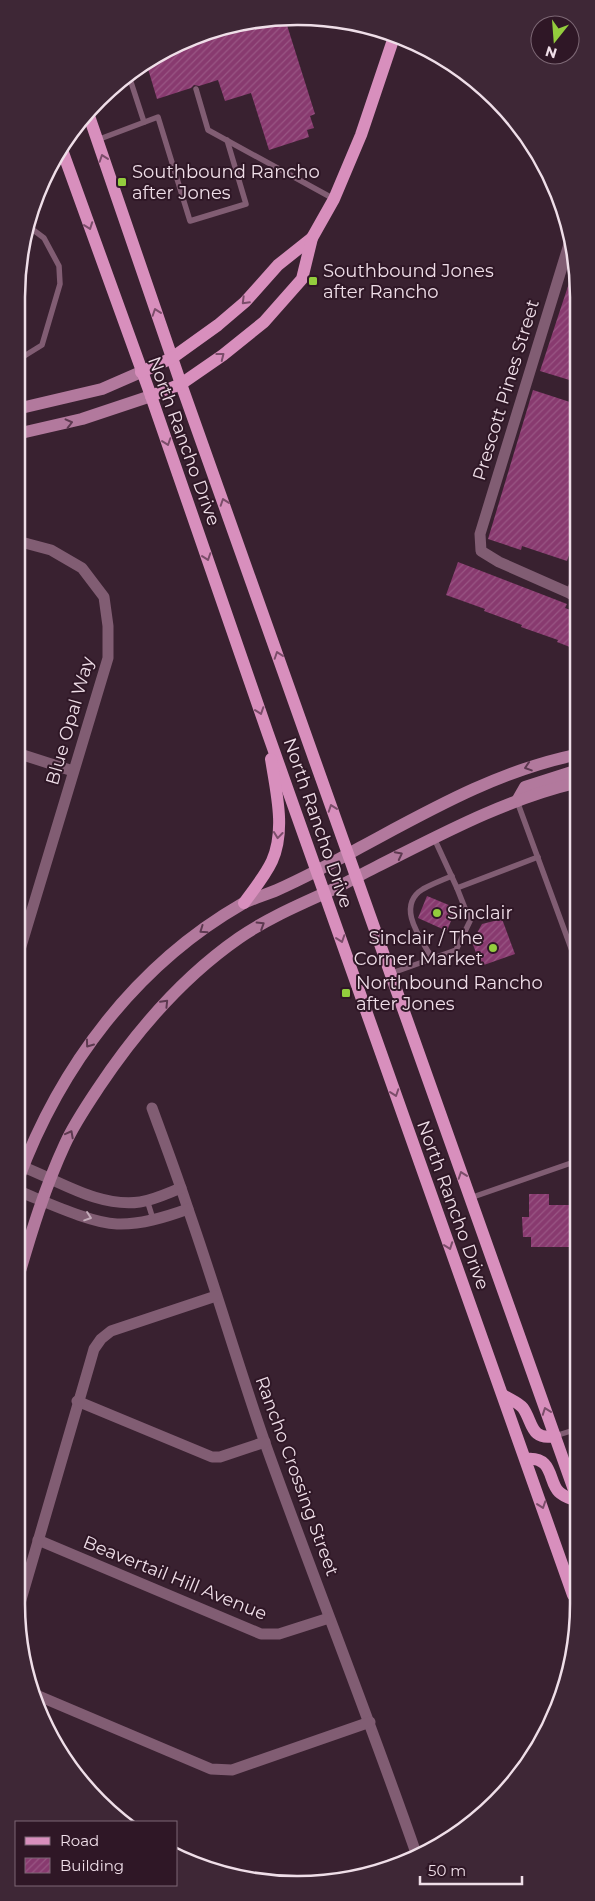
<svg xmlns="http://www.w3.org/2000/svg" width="595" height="1901" viewBox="0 0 595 1901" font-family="Montserrat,sans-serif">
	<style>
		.building { fill: url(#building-hatch) }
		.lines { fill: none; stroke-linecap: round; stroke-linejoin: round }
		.lane { stroke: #815d73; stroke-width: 5.5 }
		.street { stroke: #815d73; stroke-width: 11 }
		.secondary { stroke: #b2799d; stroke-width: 12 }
		.primary { stroke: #d88fbd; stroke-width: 12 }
		.oneway { stroke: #7b4d6a }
		.oneway2 { stroke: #5d3950 }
		.oneway3 { stroke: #c3aab9 }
		.poi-dot { fill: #93cd3d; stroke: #2f1726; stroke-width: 2 }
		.labels { text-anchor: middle; stroke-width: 4; stroke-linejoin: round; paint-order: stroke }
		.poi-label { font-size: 18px; fill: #efdee8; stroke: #2f1726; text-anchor: start }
		.street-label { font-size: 18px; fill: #efdee8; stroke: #2f1726 }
		.rim { fill: none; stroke: #efdee8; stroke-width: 2.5 }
	</style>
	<defs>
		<pattern id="building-hatch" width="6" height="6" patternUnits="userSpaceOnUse" patternTransform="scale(1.25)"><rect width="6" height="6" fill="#883a6f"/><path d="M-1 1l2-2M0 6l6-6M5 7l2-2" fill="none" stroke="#995684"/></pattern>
	</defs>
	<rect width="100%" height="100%" fill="#392130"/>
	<g class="building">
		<polygon points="243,22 286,22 315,114 310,116 314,128 307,130 309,137 269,150 251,93 225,101 218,80 199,86 194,85 191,88 157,99 146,62"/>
		<polygon points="574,268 576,268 576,382 540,371"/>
		<polygon points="533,390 576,404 576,535 567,561 522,546 521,550 488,539"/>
		<polygon points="458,562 567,604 565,608 576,612 575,649 557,642 558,640 521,627 522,625 484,611 485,609 446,595"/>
		<polygon points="427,896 456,908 447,931 418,918"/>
		<polygon points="502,919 515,954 481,966 472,942 482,924"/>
		<polygon points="529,1194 549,1194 549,1205 574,1205 574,1247 531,1247 531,1237 523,1237 522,1217 529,1217"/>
	</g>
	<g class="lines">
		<g class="lane">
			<polyline points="129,76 144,122"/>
			<polyline points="196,89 208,130 334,199"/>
			<polyline points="97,140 158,117 190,221 246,204 227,140"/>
			<polyline points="21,358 42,345 60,284 59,266 44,238 28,226"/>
			<polyline points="517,801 575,959"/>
			<polyline points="434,838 457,888 538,857"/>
			<path d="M 432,958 C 421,939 395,906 423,889 C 432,884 442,880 452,876"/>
			<polyline points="392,973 456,950 470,921 457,888"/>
			<polyline points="470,1198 574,1162"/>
			<polyline points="147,1200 153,1219"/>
			<polyline points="555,1436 574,1430"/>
		</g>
		<g class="street">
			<polyline points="570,241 480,534 481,551 499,562 576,596"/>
			<polyline points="571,594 576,581"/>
			<polyline points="20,754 73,771"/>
			<polyline points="19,953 108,658 108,626 104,597 82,568 51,550 21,542"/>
			<path d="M 152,1108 C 164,1141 177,1175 188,1209 C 215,1286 238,1365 265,1443 C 314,1580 368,1715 416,1853"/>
			<path d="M 18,1165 C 57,1179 97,1208 140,1202 C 154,1200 168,1193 181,1188"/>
			<path d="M 18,1191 C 44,1201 90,1223 117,1224 C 141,1225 166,1217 188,1209"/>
			<polyline points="77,1401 212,1457 220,1457 265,1442"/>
			<polyline points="38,1540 261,1634 279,1634 329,1618"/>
			<polyline points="18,1610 90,1363 94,1349 101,1339 111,1331 216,1296"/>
			<polyline points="34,1694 211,1769 232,1770 370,1722"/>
			<polyline points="360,1876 395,1863"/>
		</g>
		<g class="secondary">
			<polyline points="21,408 102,389 141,372"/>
			<polyline points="21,433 82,419 151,396"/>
			<polyline points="517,801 525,787 575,771"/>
			<path d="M 18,1180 C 60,1066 136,965 242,904 C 253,898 266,895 277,890 C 306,877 334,862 361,847 C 430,810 498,771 575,755"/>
			<path d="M 18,1278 C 31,1233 45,1187 65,1144 C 74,1124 87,1105 99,1087 C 137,1030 183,977 239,938 C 265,920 294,907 323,894 C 341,886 358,876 376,867 C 440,835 504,800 575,783"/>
		</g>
		<g class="primary">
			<polyline points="89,116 181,384 574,1490"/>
			<polyline points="61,147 151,396 268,734 573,1595"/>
			<polyline points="141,372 172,358 218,325 245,302 278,265 312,238"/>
			<polyline points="151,396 181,384 223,355 264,322 302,279 312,238 334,199 361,135 394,37"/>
			<path d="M 244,903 C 254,889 265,876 272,861 C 286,830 276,791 271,759"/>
			<path d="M 503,1395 C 509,1399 519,1403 523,1408 C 533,1422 530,1441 555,1436"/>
			<path d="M 526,1459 C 554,1456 548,1482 559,1492 C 563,1496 569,1498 574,1500"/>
		</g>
	</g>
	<defs><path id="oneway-chevron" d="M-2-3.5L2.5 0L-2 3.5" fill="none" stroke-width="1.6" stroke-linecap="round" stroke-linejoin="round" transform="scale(1.25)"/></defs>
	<g class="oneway">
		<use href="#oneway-chevron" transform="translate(103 158) rotate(-109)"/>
		<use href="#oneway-chevron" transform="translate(89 226) rotate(70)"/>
		<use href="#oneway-chevron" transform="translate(245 301) rotate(135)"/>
		<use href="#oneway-chevron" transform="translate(156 312) rotate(-109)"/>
		<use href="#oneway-chevron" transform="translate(221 356) rotate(-38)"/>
		<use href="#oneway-chevron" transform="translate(167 442) rotate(71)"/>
		<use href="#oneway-chevron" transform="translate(224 502) rotate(-109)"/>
		<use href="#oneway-chevron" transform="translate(207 557) rotate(71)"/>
		<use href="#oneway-chevron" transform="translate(278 655) rotate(-109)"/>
		<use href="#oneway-chevron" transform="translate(260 711) rotate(71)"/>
		<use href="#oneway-chevron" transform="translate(332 808) rotate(-109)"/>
		<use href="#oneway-chevron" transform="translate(278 835) rotate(96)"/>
		<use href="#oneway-chevron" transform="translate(341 939) rotate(71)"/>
		<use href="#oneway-chevron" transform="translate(395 1093) rotate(71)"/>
		<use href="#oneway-chevron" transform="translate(462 1175) rotate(-109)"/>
		<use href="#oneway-chevron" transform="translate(449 1246) rotate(70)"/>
		<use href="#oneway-chevron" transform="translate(546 1411) rotate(-110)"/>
		<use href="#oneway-chevron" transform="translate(542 1505) rotate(71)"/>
	</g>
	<g class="oneway2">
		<use href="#oneway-chevron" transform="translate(69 423) rotate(-14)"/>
		<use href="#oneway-chevron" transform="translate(528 767) rotate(162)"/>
		<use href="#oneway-chevron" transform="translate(399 855) rotate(-27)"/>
		<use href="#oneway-chevron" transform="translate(261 925) rotate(-32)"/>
		<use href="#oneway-chevron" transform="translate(203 930) rotate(145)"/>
		<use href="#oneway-chevron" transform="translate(165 1003) rotate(-46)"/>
		<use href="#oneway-chevron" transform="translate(89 1044) rotate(126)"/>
		<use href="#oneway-chevron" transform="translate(70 1134) rotate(-62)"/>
	</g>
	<use class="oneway3" href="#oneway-chevron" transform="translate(88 1217) rotate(19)"/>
	<g class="poi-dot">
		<rect x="117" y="177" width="10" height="10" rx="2.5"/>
		<rect x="308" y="276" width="10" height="10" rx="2.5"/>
		<circle cx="437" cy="913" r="5"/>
		<circle cx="493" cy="948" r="5"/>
		<rect x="341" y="988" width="10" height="10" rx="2.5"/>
	</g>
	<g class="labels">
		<g class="poi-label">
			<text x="132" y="178">Southbound Rancho<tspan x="132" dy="21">after Jones</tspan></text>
			<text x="323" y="277">Southbound Jones<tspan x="323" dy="21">after Rancho</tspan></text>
			<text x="447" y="919">Sinclair</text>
			<text x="483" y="944" text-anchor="end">Sinclair / The<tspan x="483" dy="21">Corner Market</tspan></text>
			<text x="356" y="989">Northbound Rancho<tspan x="356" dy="21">after Jones</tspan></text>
		</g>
		<g class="street-label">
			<text transform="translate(506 390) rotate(-73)" y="6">Prescott Pines Street</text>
			<text transform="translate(184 441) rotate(70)" y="6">North Rancho Drive</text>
			<text transform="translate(70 721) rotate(-74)" y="6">Blue Opal Way</text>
			<text transform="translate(318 823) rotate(71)" y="6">North Rancho Drive</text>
			<text transform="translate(453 1205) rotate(70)" y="6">North Rancho Drive</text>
			<text transform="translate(297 1476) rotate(70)" y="6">Rancho Crossing Street</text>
			<text transform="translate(175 1578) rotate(22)" y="6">Beavertail Hill Avenue</text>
		</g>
	</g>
	<path d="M0 0H595V1901H0ZM297 25H298A272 272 0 0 1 570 297V1604A272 272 0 0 1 298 1876H297A272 272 0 0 1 25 1604V297A272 272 0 0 1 297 25Z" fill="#3e2736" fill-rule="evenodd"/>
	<path class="rim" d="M297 25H298A272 272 0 0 1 570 297V1604A272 272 0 0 1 298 1876H297A272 272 0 0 1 25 1604V297A272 272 0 0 1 297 25Z"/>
	<rect x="15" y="1821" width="162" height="65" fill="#2f1726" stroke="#7c6774"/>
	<rect x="25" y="1837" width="25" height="8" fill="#d88fbd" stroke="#7c6774"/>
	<text x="60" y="1846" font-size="15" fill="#efdee8">Road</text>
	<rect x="25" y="1858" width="25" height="15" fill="url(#building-hatch)" stroke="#7c6774"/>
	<text x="60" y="1871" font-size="15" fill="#efdee8">Building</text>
	<g transform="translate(555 40) rotate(197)"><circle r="24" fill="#2f1726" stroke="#7c6774"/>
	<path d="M0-4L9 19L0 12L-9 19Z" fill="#93cd3d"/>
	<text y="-8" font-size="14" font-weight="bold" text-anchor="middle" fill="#efdee8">N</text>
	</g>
	<path d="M420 1876v8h102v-8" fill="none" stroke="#efdee8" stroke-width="2.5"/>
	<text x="428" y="1876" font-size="15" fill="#efdee8" stroke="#2f1726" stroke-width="4" paint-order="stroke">50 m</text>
</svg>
